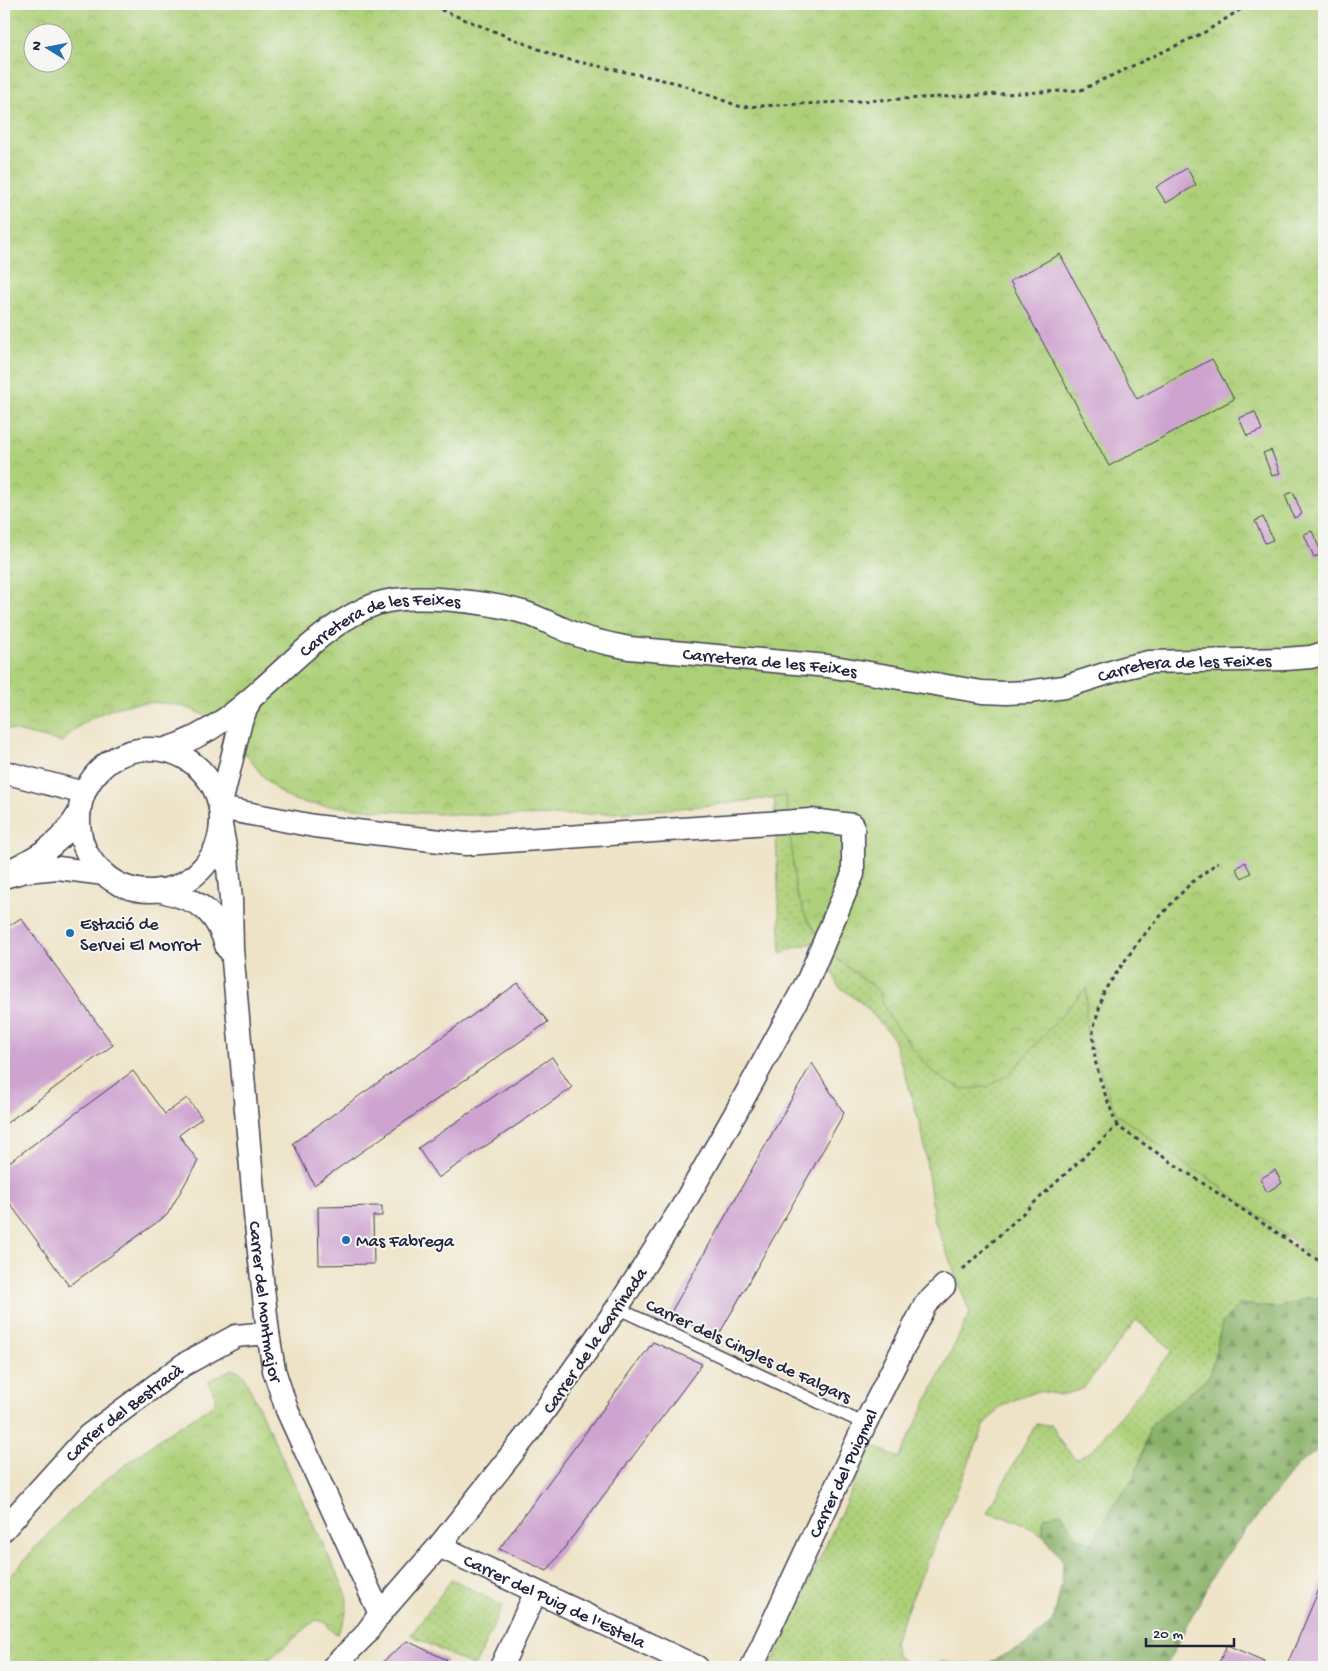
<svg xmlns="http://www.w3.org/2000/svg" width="1328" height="1671" viewBox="0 0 1328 1671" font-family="'Gochi Hand',sans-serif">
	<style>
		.grass { fill: url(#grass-dots); stroke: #68795a }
		.forest { fill: url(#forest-firs); stroke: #566a52 }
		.park { fill: url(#park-crowns); stroke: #68795a; fill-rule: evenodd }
		.building { fill: #cea3d0 }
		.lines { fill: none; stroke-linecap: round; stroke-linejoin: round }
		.service-casing { stroke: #413f50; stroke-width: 14 }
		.minor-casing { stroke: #413f50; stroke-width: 25 }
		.path { stroke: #413f50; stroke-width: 3; stroke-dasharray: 4 4; stroke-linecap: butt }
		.service { stroke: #fff; stroke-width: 11 }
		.minor { stroke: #fff; stroke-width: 22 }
		.poi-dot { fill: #1f6fb2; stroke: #f6f6f2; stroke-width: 2 }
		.labels { text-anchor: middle; stroke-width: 4; stroke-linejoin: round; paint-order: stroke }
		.street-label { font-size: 18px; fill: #22223b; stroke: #f6f6f2 }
		.poi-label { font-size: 18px; fill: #22223b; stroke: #f6f6f2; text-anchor: start }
	</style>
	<defs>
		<pattern id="grass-dots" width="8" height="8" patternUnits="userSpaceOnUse" patternTransform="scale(1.25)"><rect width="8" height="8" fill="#aed079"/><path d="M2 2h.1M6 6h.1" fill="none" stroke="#95b26a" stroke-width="1.8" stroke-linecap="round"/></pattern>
		<pattern id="forest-firs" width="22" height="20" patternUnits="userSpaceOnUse" patternTransform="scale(1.25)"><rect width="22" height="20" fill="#8ab269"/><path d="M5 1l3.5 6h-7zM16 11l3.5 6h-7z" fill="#709058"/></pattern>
		<pattern id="park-crowns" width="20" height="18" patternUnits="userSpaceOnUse" patternTransform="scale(1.25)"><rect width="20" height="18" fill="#aed079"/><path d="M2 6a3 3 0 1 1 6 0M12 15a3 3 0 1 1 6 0" fill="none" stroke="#95b26a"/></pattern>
	</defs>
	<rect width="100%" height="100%" fill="#f6f6f2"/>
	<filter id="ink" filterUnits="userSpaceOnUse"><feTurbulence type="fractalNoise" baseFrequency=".02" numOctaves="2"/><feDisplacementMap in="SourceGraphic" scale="10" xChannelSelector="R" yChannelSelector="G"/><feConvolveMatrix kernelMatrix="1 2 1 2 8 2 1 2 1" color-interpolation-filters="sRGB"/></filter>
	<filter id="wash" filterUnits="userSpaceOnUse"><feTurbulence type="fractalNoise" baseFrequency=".0096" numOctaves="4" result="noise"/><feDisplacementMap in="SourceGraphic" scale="20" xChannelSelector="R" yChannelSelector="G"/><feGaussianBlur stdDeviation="1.12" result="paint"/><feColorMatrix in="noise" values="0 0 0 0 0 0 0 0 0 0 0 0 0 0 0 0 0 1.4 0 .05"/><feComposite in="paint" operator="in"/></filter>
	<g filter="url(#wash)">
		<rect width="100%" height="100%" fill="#eee3c6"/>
		<g class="grass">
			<path d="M 770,694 L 1146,883 L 1287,1242 C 1299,1250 1309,1254 1324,1252 L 1324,1299 L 1306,1298 L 1279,1308 L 1239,1304 L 1217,1350 L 1210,1375 L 1150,1427 L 1136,1474 L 1117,1501 L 1091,1543 L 1076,1537 L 1061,1513 L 1043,1517 L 1043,1535 L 1018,1521 L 987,1513 L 1036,1424 L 1052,1425 L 1061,1443 L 1076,1459 L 1093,1450 L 1173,1350 L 1136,1320 L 1083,1389 L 1061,1395 L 1039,1391 L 1016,1399 L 1000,1407 L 985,1424 L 894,1641 L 896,1655 L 906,1662 L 921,1667 L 770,1667 L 872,1445 L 899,1458 L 970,1313 L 934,1219 L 923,1136 L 907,1080 L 892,1036 L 864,1005 L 837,985 L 827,952 L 821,946 L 810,944 L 796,947 L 781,953 Z"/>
			<polygon points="452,1579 503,1606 474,1667 411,1635"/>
		</g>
		<polygon class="forest" points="1306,1298 1324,1299 1324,1445 1296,1467 1218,1566 1166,1667 921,1667 941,1662 982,1666 1025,1645 1053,1622 1062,1582 1063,1561 1043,1535 1043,1517 1061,1513 1076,1537 1091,1543 1117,1501 1136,1474 1150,1427 1210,1375 1222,1323 1239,1304 1279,1308"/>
		<g class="park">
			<path d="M 4,4 L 1324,4 L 1324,1264 L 1229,1193 L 1204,1175 L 1185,1164 L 1117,1114 L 1112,1104 L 1087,1034 L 1086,1017 L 1087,987 L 1015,1068 L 1008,1075 L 987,1087 L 963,1089 L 946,1081 L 928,1067 L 890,1019 L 878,990 L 829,953 L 807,919 L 796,892 L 786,796 C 660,813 533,821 406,812 C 385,811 364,809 344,807 C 329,806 312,805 297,801 C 268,793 250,755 229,734 C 183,687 104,695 62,742 L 4,728 ZM 32,32 L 62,32 L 62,62 L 32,62 Z"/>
			<path d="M 232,1369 L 239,1371 L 244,1376 L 346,1593 C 349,1609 345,1621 337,1634 L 331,1630 L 326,1623 L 316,1620 L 260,1667 L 4,1667 L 4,1584 L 32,1551 L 56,1525 L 103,1482 L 161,1438 L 215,1404 L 215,1395 L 209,1383 L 210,1380 Z"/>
		</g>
		<g id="blocks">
			<g class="building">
				<polygon points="1187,168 1196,185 1166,203 1156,187"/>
				<polygon points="1060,254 1137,399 1212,359 1234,399 1109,466 1010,281"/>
				<polygon points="1255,412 1262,430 1247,436 1239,418"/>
				<polygon points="1271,450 1280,473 1272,476 1263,453"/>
				<polygon points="1293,492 1302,514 1294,518 1285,495"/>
				<polygon points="1263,517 1273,540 1265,543 1255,521"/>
				<polygon points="1312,531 1322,554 1314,557 1304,534"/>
				<polygon points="1245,862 1251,873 1242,878 1236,869"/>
				<polygon points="21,918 113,1045 4,1125 4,929"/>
				<polygon points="518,983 548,1022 314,1185 293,1143"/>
				<polygon points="552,1057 572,1088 438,1178 418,1148"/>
				<polygon points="812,1063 844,1113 717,1338 670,1314"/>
				<polygon points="133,1071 165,1114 187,1098 202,1118 179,1135 198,1161 167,1215 69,1286 4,1195 4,1166"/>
				<polygon points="1275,1170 1282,1183 1267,1192 1260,1179"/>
				<polygon points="382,1206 382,1216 373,1216 374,1264 319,1265 318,1207"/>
				<polygon points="653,1342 702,1364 547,1571 499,1549"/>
				<polygon points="1324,1578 1324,1667 1286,1667"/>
				<polygon points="407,1641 447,1660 443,1667 377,1667"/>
				<polygon points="1227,1645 1264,1661 1261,1667 1217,1667"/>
			</g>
		</g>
	</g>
	<g filter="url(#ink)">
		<use href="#blocks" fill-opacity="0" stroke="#413f50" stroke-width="1"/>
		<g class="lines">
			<g class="service-casing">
				<polyline id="service" points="617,1308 865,1424"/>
			</g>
			<g class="minor-casing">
				<g id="minor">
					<polyline points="250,700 241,721 220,808 314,826 466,844 811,820 853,825 853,874 808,980 735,1114 682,1207 617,1308 530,1431 439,1546 380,1614 364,1636 333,1667"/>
					<circle cx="150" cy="820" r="71"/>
					<path id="s1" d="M 162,750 C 214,736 251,699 289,664 C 314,641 343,616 376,604 C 411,592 490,602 526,613 C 542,619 558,627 575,634 C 592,641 611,644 629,648 L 828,666 L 982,692 L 1006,693 L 1028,692 L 1064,687 L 1127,667 L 1149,662 L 1285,659 L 1311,657 L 1324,653"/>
					<polyline points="4,772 84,793"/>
					<path id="s2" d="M 221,825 L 227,858 L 231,899 L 232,949 L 256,1225 L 268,1333 L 274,1370 L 287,1410 L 380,1614"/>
					<path d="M 13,869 C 43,854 62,842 79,813"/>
					<polyline points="4,877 26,871 58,868 104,874"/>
					<path d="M 158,890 C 197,900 215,907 227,948"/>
					<path id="s3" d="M 4,1529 L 89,1435 L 183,1365 L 236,1336 L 268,1333"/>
					<path id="s4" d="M 439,1546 L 697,1667"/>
					<polyline points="501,1667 536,1592"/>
					<path id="s5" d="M 752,1667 L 865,1424 L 925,1305 L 944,1286"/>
				</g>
			</g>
			<g class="path">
				<polyline points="426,4 561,58 677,83 741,107 1081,90 1205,32 1249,4"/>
				<polyline points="1117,1126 1101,1083 1095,1060 1093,1030 1104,991 1138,942 1171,904 1190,884 1218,862"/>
				<polyline points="963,1269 1117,1126 1324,1264"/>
			</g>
			<use href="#service" class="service"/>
			<use href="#minor" class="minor"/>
		</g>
	</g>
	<g class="poi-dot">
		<circle cx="70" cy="933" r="5"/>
		<circle cx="346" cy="1240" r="5"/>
	</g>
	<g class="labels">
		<g class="street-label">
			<text dy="6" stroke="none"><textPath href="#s1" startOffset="259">Carretera de les Feixes</textPath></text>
			<text dy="6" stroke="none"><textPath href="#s1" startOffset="664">Carretera de les Feixes</textPath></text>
			<text dy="6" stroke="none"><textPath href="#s1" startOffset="1084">Carretera de les Feixes</textPath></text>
			<text dy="6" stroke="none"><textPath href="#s2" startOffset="479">Carrer del Montmajor</textPath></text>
			<text transform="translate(594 1340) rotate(-56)" y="6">Carrer de la Garrinada</text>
			<text transform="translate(749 1350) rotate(25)" y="6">Carrer dels Cingles de Falgars</text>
			<text dy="6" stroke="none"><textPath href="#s3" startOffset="168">Carrer del Bestracà</textPath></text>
			<text dy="6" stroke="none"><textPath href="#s5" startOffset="214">Carrer del Puigmal</textPath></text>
			<text dy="6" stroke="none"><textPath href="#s4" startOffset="128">Carrer del Puig de l'Estela</textPath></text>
		</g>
		<g class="poi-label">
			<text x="80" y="929">Estació de<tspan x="80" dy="21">Servei El Morrot</tspan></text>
			<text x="356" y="1246">Mas Fabrega</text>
		</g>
	</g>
	<rect width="1328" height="1671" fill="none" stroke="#f6f6f2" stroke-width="20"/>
	<g transform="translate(48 48) rotate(280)"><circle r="24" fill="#f6f6f2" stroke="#a1a1a9"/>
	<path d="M0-4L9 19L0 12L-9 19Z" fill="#1f6fb2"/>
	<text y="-8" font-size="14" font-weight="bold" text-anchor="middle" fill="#22223b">N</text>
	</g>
	<path d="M1146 1638v8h88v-8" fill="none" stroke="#22223b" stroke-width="2.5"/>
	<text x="1153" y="1638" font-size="15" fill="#22223b" stroke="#f6f6f2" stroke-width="4" paint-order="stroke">20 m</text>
</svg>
